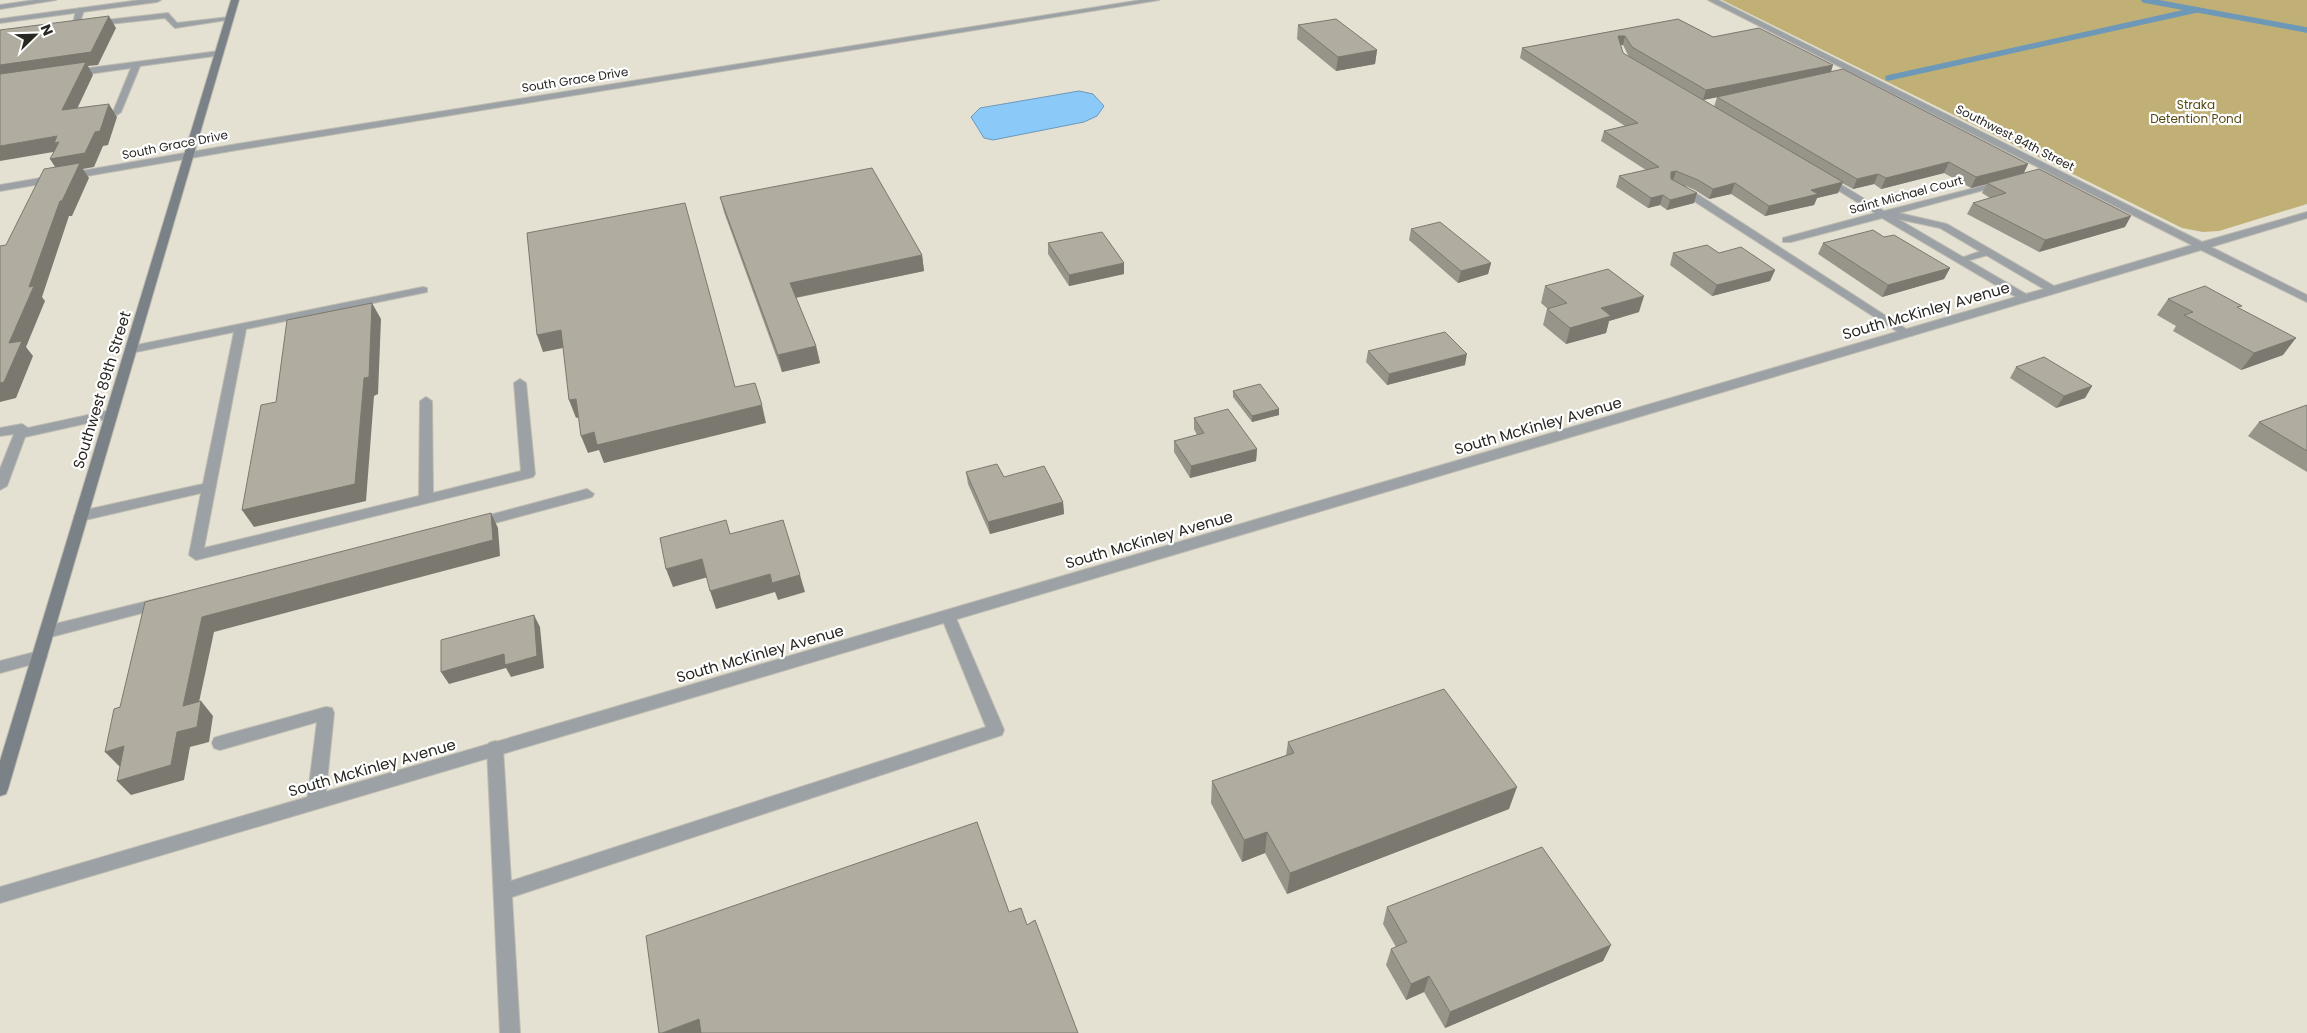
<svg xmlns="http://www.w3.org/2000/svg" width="2307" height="1033" viewBox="0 0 2307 1033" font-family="Poppins,sans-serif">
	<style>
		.green { fill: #c0b075 }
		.water { fill: #8bc9f9; stroke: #6d98b8 }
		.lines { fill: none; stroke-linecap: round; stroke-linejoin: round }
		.stream { stroke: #6d98b8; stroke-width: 5.5 }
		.service-casing { stroke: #bebcb0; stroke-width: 2 }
		.minor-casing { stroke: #bebcb0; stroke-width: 2 }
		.secondary-casing { stroke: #bebcb0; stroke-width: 2 }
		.service { fill: #9ca1a5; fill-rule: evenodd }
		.minor { fill: #9ca1a5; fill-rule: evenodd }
		.secondary { fill: #7a8288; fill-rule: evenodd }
		.wall { fill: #979489; fill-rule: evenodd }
		.shaded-wall { fill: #7b786f }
		.building { fill: #b0ac9f; stroke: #7b786f }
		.labels { text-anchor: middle; stroke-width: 4.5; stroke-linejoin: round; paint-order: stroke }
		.far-street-label { font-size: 12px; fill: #282722; stroke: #fff }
		.far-park-label { font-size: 12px; fill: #584a13; stroke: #fff }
		.street-label { font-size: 15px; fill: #282722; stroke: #fff }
	</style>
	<rect width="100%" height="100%" fill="#e4e1d3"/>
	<polygon class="green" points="1722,0 2307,0 2307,204 2219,231 2203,232 2182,228"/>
	<polygon class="water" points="1079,91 1093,94 1104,106 1097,116 1084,122 993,140 984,138 971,117 980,108"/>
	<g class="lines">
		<g class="stream">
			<polyline points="2144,0 2307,30"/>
			<polyline points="1888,78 2196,10"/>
		</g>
		<g class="service-casing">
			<g id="service">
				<polygon points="35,0 56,0 0,9 0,5"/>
				<polygon points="80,8 84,10 80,23 168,13 177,23 229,17 233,19 175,28 165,18 72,28 76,10"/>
				<polygon points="219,51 223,53 222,55 140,66 121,112 117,115 113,112 131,68 74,76 70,73 74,70"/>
				<polygon points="1680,187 1694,192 1914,334 1912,336 1904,336 1686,196 1677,192 1677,188"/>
				<polygon points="1987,249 1992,252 1991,254 1960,263 1955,260"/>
				<polygon points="423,287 427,288 427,292 246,329 204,548 419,496 420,401 426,397 432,401 433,493 521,471 514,383 520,379 526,383 535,474 533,477 196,560 189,555 201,493 81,521 76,519 74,516 81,511 203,484 234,332 131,353 127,351 125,349 127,347"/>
				<polygon points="111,410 115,411 117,414 115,417 25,437 7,486 0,490 0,469 14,434 0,436 0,428 22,424 28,428"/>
				<polygon points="587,489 594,494 592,497 476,528 469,523 471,520"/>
				<polygon points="160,598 165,599 167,603 165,607 47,638 42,636 39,632 42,628 47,626"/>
				<polygon points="948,610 953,612 955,616 1004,730 1002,735 512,897 520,1033 500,1033 487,748 489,743 495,741 501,743 503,748 511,881 986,727 941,616 943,612"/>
				<polygon points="39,651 44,653 47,657 44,661 0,673 0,661"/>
				<polygon points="326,707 332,708 334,713 325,801 322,806 316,808 310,806 307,801 317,722 220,750 214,748 212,743 214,738 220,736"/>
			</g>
		</g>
		<g class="minor-casing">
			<g id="minor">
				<polygon points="140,0 161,0 157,2 0,23 0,19"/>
				<polygon points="1141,0 1159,0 237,150 0,191 0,185 237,144"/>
				<path d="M 1708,0 L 1718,0 L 2202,242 L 2307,212 L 2307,218 L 2211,247 L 2307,295 L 2307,302 L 2201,250 L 0,903 L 0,887 L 2016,297 L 1882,218 L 1791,242 L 1783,242 L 1783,238 L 1875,213 L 1823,181 L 1823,177 L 1829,177 L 1884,211 L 2006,180 L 2006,184 L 1899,213 L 1947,224 L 2054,286 L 2192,245 ZM 1898,219 L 1940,228 L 2044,289 L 2026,294 Z"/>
			</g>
		</g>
		<g class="secondary-casing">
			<polygon id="secondary" points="231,0 239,0 8,789 6,794 0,796 0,761"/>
		</g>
		<use href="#service" class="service"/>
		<use href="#minor" class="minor"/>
		<use href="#secondary" class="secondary"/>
	</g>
	<g class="wall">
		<path d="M 1678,19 L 1713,37 L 1831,72 L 2028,164 L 2024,173 L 2125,227 L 2039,252 L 1967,214 L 1973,203 L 1990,198 L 1982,193 L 1987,184 L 1971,188 L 1944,173 L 1881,189 L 1874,184 L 1853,189 L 1842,183 L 1838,193 L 1817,198 L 1814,205 L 1765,216 L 1731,194 L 1709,199 L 1695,190 L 1686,186 L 1694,203 L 1667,210 L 1660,205 L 1648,208 L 1616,187 L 1619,176 L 1646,170 L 1601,141 L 1604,131 L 1625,126 L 1520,58 L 1522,48 ZM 1620,45 L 1623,45 L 1629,57 L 1703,100 L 1717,97 L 1714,107 L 1623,53 Z"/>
		<polygon points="1298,25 1377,50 1375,64 1336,71 1297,39"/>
		<polygon points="720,197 922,255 924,271 796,298 816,346 820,363 782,372 724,212"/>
		<polygon points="1411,229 1491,263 1488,274 1458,283 1409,240"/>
		<polygon points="1048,243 1124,263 1124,274 1069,286 1048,254"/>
		<polygon points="1823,243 1950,268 1944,279 1882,297 1818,254"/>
		<polygon points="1673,253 1775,270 1770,281 1712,296 1670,265"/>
		<polygon points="1545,286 1639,312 1609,321 1606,333 1566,344 1543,325 1547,309 1548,309 1541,303"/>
		<polygon points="2168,299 2283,355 2241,370 2173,331 2176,326 2157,315"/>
		<polygon points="1368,351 1465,365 1387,385 1366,362"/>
		<polygon points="2016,367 2092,386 2085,398 2056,408 2010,378"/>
		<polygon points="1233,391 1279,409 1279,415 1252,422 1233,397"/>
		<polygon points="2307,405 2307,472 2248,436 2259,422"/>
		<polygon points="1194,418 1257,449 1256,461 1190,478 1174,452 1174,441 1197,435 1194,429"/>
		<polygon points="966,472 1004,477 1063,502 1064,514 990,534 968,484"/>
		<polygon points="1288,742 1509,809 1287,894 1265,853 1242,862 1211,803 1212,781 1286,755"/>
		<polygon points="1387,907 1611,945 1603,961 1445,1028 1424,992 1406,1000 1386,965 1391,949 1396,947 1383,924"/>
	</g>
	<g class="shaded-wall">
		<polygon points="109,16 116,28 98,65 88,66 93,75 70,124 62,110 0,79 0,65"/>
		<polygon points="1618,36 1625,36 1623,45 1616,46"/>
		<polygon points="1377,50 1375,64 1336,71 1338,57"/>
		<polygon points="1833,65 1830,75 1703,100 1706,90"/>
		<polygon points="109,104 117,117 108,145 103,146 94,167 83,169 89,178 72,216 69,216 42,297 45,301 26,347 33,356 16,398 0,402 0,383 9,343 29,287 59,173 50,159 95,132"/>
		<polygon points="57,136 59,151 0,161 0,146"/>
		<polygon points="1949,162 1944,173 1881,189 1886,178"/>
		<polygon points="2028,164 2023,174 1987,183 1987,184 1971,188 1976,177"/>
		<polygon points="1676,171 1673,181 1667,183 1671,172"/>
		<polygon points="1878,174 1874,184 1853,189 1857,179"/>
		<polygon points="1843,182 1838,193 1817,198 1814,205 1765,216 1769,206 1811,190"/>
		<polygon points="1735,183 1731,194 1709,199 1713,189"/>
		<polygon points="1697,193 1694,203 1667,210 1670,200"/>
		<polygon points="1663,195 1660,205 1648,208 1651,198"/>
		<polygon points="2131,216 2125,227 2039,252 2045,240"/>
		<polygon points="922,255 924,271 793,298 790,283"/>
		<polygon points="1124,263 1124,274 1069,286 1069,275"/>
		<polygon points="1491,263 1488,274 1458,283 1461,271"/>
		<polygon points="1950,268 1944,279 1882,297 1888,285"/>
		<polygon points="1775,270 1770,281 1712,296 1717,285"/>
		<polygon points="1644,296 1639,312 1609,321 1606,333 1566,344 1570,328 1601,308"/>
		<polygon points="372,303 381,319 378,394 374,396 366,501 254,527 242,510 364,378"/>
		<polygon points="561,330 568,347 543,352 537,335"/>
		<polygon points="2296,338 2283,355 2241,370 2254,353"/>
		<polygon points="816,346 820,363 782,372 778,355"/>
		<polygon points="1467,354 1465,365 1387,385 1389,374"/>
		<polygon points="2092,386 2085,398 2056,408 2064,396"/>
		<polygon points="576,399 583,416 576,418 569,400"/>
		<polygon points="762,405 766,423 604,463 599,450 588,453 581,436 594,432"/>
		<polygon points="1279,409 1279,415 1252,422 1252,416"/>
		<polygon points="1257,449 1256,461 1190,478 1191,466"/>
		<polygon points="1063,502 1064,514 990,534 988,522"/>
		<polygon points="491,513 498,528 500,556 214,632 195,721 183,706 202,617"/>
		<polygon points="702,559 708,577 673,587 666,569"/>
		<polygon points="770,574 800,575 805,592 778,600 775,592 716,609 710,591"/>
		<polygon points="534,615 540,627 544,668 511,677 506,668 449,684 441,672"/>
		<polygon points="201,701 213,716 209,742 190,747 184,780 131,795 117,781 177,732"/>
		<polygon points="124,746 138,761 119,766 105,752"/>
		<polygon points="1517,787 1509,809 1287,894 1290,873"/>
		<polygon points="1267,832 1265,853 1242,862 1244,840"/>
		<polygon points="1611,945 1603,961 1445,1028 1450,1012"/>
		<polygon points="1429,976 1424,992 1406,1000 1411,984"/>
		<polygon points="699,1019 706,1033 662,1033"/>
	</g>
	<g class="building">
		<polygon points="109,16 91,52 0,65 0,30"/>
		<polygon points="1336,19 1377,50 1338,57 1298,25"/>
		<polygon points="1678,19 1713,37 1759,28 1833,65 1706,90 1632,47 1625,36 1618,36 1623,53 1843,182 1811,190 1818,194 1769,206 1735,183 1713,189 1698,180 1676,171 1671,172 1671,179 1697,193 1670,200 1663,195 1651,198 1619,176 1659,167 1604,131 1638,123 1522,48"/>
		<polygon points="86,62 62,110 109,104 100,131 95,132 85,153 50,159 59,142 54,143 57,136 0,146 0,74"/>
		<polygon points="1843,69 2028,164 1976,177 1949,162 1886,178 1878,174 1857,179 1717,97"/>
		<polygon points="80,163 62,201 60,201 29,287 34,286 9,343 22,341 4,382 0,383 0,246 6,245 44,169"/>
		<polygon points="872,168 922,255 790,283 816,346 778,355 720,197"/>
		<polygon points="2039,169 2131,216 2045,240 1973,203 2006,193 1987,183"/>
		<polygon points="685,203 735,387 755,383 762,405 597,445 594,432 581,436 576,399 569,400 561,330 537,335 527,233"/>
		<polygon points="1440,222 1491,263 1461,271 1411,229"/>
		<polygon points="1873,230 1884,237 1894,235 1950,268 1888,285 1823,243"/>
		<polygon points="1102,232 1124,263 1069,275 1048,243"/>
		<polygon points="1707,245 1719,253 1741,247 1775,270 1717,285 1673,253"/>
		<polygon points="1608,269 1644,296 1601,308 1611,316 1570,328 1547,309 1567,303 1545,286"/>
		<polygon points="2205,286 2242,306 2237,307 2296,338 2254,353 2184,315 2193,312 2168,299"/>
		<polygon points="372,303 369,377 364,378 355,484 242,510 261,405 276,402 287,320"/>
		<polygon points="1445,332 1467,354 1389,374 1368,351"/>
		<polygon points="2044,357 2092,386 2064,396 2016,367"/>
		<polygon points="1260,384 1279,409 1252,416 1233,391"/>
		<polygon points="2307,405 2307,451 2259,422"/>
		<polygon points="1228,409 1257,449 1191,466 1174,441 1204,433 1194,418"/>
		<polygon points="997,464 1004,477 1044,466 1063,502 988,522 966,472"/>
		<polygon points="491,513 493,540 202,617 183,706 201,701 197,727 177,732 171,765 117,781 124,746 105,752 114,709 120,707 145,602"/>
		<polygon points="726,520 730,534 783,520 800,575 772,583 770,574 710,591 702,559 666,569 660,538"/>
		<polygon points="534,615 537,656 505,665 504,654 441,672 441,640"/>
		<polygon points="1444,689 1517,787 1290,873 1267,832 1244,840 1212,781 1294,753 1288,742"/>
		<polygon points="977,822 1009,912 1021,908 1027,925 1035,920 1078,1033 701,1033 699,1019 662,1033 659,1033 646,936"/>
		<polygon points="1542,847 1611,945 1450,1012 1429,976 1411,984 1391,949 1407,942 1387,907"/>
	</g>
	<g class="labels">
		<g class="far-street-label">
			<text transform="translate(575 80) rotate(-9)" y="4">South Grace Drive</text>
			<text transform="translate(2015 138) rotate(27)" y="4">Southwest 84th Street</text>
			<text transform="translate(175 145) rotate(-11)" y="4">South Grace Drive</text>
			<text transform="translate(1906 195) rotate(-15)" y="4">Saint Michael Court</text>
		</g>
		<g class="far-park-label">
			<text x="2196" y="109">Straka<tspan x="2196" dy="14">Detention Pond</tspan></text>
		</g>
		<g class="street-label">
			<text transform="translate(1926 311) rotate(-16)" y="5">South McKinley Avenue</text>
			<text transform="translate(102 390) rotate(-73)" y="5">Southwest 89th Street</text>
			<text transform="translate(1538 426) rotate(-16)" y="5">South McKinley Avenue</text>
			<text transform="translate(1149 540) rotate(-16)" y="5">South McKinley Avenue</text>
			<text transform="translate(760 654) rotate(-16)" y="5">South McKinley Avenue</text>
			<text transform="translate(372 768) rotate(-16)" y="5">South McKinley Avenue</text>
		</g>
	</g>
	<g transform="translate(35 35) rotate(67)" stroke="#ffffff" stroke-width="4" paint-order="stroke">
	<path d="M0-4L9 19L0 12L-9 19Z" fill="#282722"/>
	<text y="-8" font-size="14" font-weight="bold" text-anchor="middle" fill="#282722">N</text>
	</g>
</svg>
